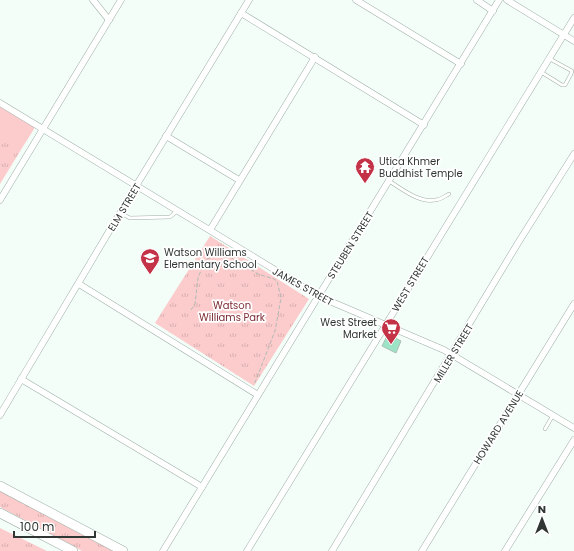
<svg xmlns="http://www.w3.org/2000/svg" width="574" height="551" viewBox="0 0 574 551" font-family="Poppins,sans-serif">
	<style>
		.grass { fill: url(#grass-tufts) }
		.garden { fill: #fccccc }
		.building { fill: #9be4c6; stroke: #adbeb6 }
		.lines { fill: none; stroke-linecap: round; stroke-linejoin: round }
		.lane-casing { stroke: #9fafa7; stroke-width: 4 }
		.street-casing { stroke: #9fafa7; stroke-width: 7 }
		.secondary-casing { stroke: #9fafa7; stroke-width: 10 }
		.path { stroke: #b1bab5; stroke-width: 1; stroke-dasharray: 4 2; stroke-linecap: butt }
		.lane { stroke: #fff; stroke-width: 3 }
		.street { stroke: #fff; stroke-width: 6 }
		.secondary { stroke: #fff; stroke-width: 9 }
		.labels { text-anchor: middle; stroke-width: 3.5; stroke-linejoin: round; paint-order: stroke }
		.poi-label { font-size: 10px; fill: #2f3633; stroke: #fff; text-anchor: start }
		.street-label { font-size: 10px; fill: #2f3633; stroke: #fff }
		.park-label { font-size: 10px; fill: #7d2a32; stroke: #fff }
	</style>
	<defs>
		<pattern id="grass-tufts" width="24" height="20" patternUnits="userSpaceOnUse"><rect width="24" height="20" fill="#fccccc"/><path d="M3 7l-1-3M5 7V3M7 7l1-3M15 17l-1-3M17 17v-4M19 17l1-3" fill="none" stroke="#d8b0b0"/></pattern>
	</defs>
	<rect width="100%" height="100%" fill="#f4fef9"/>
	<g class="grass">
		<polygon points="0,106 35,127 0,184"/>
		<polygon points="210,236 309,299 254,386 155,323"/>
		<polygon points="0,489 119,551 82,551 0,507"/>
		<polygon points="0,528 47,551 0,551"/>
	</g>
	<polygon class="garden" points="0,106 35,127 25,143 0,129"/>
	<polygon class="building" points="388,334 401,341 396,353 382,346"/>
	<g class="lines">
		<g class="lane-casing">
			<g id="lane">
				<polyline points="541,72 562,85 565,85 571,74 572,71 550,59"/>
				<path d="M 389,181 C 402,189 419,203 435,200 C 440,200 445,196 449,194"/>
				<polyline points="120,213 130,218 170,217 177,211"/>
				<polyline points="545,429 553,415"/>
			</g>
		</g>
		<g class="street-casing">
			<g id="street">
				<polyline points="93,0 109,20"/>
				<polyline points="356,0 461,64"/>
				<polyline points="477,0 493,11"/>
				<polyline points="507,0 574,41"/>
				<polyline points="241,13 424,125"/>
				<polyline points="0,103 318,296 444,350 574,428"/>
				<polyline points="166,136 239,180"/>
				<polyline points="0,200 121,0"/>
				<polyline points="210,230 315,57"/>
				<polyline points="79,284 258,395"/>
				<polyline points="21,379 202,487"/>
				<polyline points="0,415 136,186 249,0"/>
				<polyline points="163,551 499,0"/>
				<polyline points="247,551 574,18"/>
				<polyline points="332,551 518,243 574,154"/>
				<polyline points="422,551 574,304"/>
				<polyline points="505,551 574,440"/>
			</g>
		</g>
		<g class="secondary-casing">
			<g id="secondary">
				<polyline points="0,486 123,551"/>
				<polyline points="0,513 73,551"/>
			</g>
		</g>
		<polyline class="path" points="191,310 195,304 198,278 202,268 207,259 215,256 230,257 258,274 274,279 277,281 281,298 278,315 275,331 254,385"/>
		<use href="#lane" class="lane"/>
		<use href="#street" class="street"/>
		<use href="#secondary" class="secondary"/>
	</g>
	<defs>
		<g id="temple-pin" transform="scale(1)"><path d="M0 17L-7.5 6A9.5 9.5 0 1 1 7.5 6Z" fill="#c33247" stroke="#fff"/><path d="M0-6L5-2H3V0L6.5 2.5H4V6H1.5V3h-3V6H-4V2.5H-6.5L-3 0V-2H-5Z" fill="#fff"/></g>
		<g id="school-pin" transform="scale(1)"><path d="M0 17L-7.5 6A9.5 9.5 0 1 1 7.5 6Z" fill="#c33247" stroke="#fff"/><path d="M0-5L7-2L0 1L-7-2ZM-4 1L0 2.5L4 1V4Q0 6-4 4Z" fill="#fff"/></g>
		<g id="supermarket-pin" transform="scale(1)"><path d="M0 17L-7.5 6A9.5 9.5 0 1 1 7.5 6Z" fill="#c33247" stroke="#fff"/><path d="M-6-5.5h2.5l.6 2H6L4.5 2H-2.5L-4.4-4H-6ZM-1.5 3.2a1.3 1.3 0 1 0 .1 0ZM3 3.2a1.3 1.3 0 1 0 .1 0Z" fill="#fff"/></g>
	</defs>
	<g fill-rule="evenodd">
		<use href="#temple-pin" x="365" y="167"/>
		<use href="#school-pin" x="150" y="258"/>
		<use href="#supermarket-pin" x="391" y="328"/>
	</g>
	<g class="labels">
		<g class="poi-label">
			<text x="379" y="165">Utica Khmer<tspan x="379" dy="12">Buddhist Temple</tspan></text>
			<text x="164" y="256">Watson Williams<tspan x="164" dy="12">Elementary School</tspan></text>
			<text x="377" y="326" text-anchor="end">West Street<tspan x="377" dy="12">Market</tspan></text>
		</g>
		<g class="street-label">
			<text transform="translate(124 207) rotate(-59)" y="4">ELM STREET</text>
			<text transform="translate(350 245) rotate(-58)" y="4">STEUBEN STREET</text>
			<text transform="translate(410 284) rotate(-59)" y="4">WEST STREET</text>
			<text transform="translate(303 286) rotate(29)" y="4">JAMES STREET</text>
			<text transform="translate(453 353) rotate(-59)" y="4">MILLER STREET</text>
			<text transform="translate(498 427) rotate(-58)" y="4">HOWARD AVENUE</text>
		</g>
		<g class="park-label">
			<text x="232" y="309">Watson<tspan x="232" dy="12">Williams Park</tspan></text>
		</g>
	</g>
	<g transform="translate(542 519)" stroke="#ffffff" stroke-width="3" paint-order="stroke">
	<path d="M0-3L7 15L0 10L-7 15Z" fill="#2f3633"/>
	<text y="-6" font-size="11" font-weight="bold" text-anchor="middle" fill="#2f3633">N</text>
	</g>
	<path d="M14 531v6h81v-6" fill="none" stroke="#2f3633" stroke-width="2"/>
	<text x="20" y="531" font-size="12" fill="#2f3633" stroke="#ffffff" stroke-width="3" paint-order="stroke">100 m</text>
</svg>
